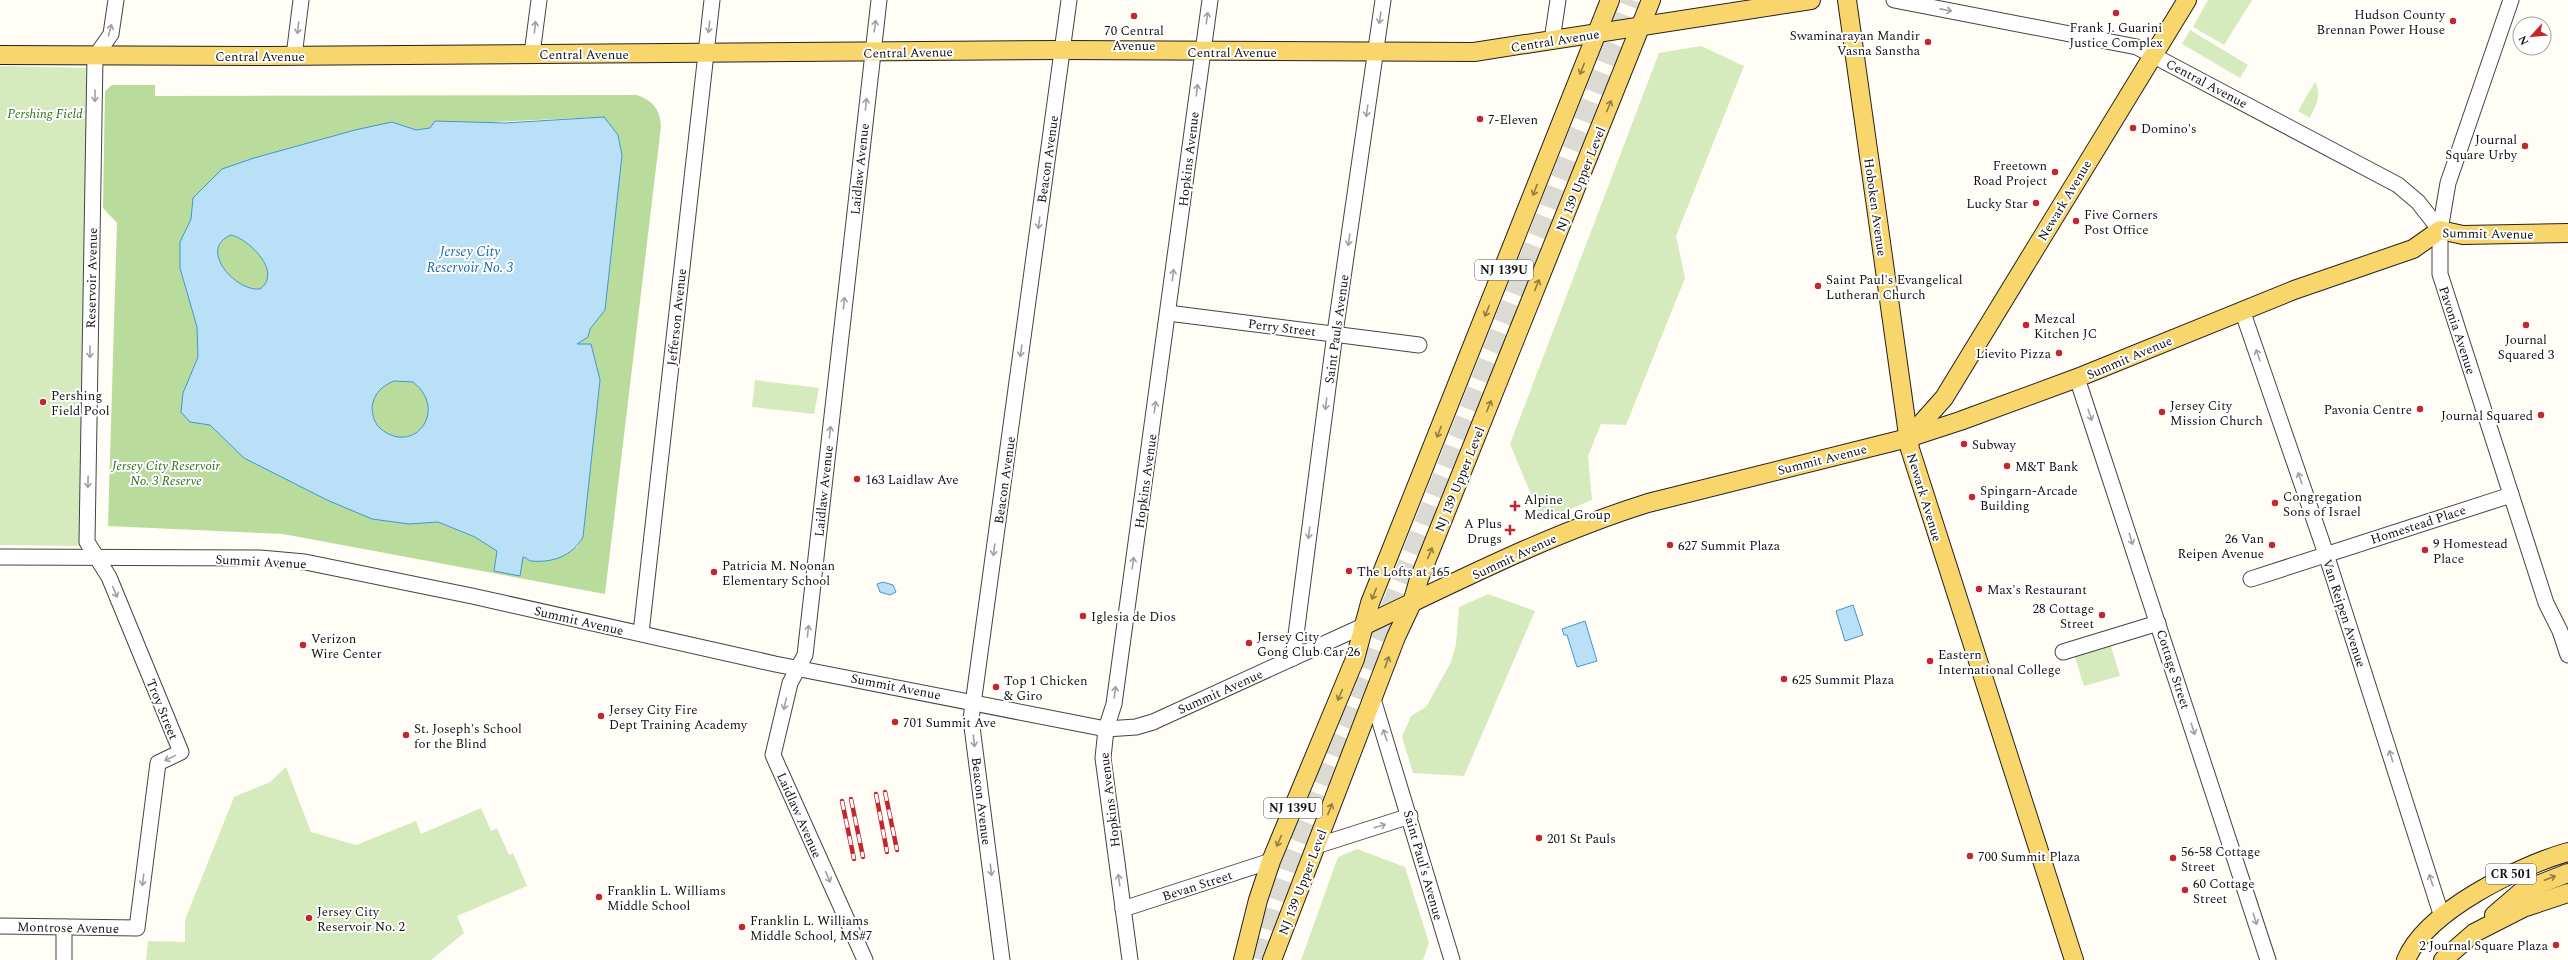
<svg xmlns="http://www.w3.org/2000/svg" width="2568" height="960" viewBox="0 0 2568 960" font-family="Spectral,serif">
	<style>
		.green { fill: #d5ebbd }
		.forest { fill: #b9dc9c; fill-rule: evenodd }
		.water { fill: #b9e0f7; stroke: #3f96cf; fill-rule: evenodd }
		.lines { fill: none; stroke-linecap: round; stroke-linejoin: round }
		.highway-tunnel { stroke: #dbdad3; stroke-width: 21; stroke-dasharray: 21 10; stroke-linecap: butt }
		.minor-casing { stroke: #444; stroke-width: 17 }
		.major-casing { stroke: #222; stroke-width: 20 }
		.minor { stroke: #fff; stroke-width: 15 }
		.major { stroke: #f9d66b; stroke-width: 18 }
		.rail-casing { stroke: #c4262e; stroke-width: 4.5 }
		.rail { stroke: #fff; stroke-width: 3; stroke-dasharray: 9; stroke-linecap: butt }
		.oneway { stroke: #a0a0a0 }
		.oneway2 { stroke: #917d42 }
		.poi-dot { fill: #c4262e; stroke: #fff; stroke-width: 1.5 }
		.labels { text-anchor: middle; stroke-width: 4; stroke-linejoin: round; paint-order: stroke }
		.shield { fill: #fff; stroke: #585858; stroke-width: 1 }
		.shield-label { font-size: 12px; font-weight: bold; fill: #111 }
		.poi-label { font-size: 13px; fill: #111; stroke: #fff; text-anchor: start }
		.street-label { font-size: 13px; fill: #111; stroke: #fff }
		.park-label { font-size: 13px; font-style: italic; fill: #2f6b1f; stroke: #fff }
		.water-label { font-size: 14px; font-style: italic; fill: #1768a6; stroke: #fff }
	</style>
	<rect width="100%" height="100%" fill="#fffdf5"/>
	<g class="green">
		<polygon points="2208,0 2252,0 2224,45 2193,27"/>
		<polygon points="2190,30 2248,65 2240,78 2182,44"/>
		<polygon points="1701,46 1744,66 1676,236 1685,278 1626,425 1601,424 1588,456 1592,500 1542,521 1510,444 1659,53"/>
		<polygon points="0,66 91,68 82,546 0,545"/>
		<path d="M 2315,82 C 2322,96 2316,105 2310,118 L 2298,111 Z"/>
		<polygon points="755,380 819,388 814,414 752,407"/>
		<polygon points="1488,594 1535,611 1464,776 1413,773 1402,737 1411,716 1426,707 1451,662 1456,644 1459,607"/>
		<polygon points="2110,643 2120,676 2084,686 2074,654"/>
		<polygon points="286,767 311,832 356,845 416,821 421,834 481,808 491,831 497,828 509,855 513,853 527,886 457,916 464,933 431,960 146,960 148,941 185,942 185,920 234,797 270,782"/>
		<polygon points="1357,849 1405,867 1429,943 1423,960 1301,960 1338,857"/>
	</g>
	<g class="forest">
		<path d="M 112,85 L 155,85 L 155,96 L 637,95 C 653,101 660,109 661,126 L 605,594 L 283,534 L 108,526 L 117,223 L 103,208 L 105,91 ZM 604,117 L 605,310 L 577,344 L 591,344 L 600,380 L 583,537 L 577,547 L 523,557 L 494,571 L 497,551 L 475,537 L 438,522 L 409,524 L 244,458 L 210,425 L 190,421 L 183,393 L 198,357 L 197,327 L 180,269 L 180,242 L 191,219 L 392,122 L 416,130 L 472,123 Z"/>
		<path d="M 231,235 C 250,239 283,272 260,289 C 236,292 197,249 231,235 Z"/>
		<circle cx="401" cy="409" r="29"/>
	</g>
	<g class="water">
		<path d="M 604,117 L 618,135 L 622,155 L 605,310 L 590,329 L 588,337 L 577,344 L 591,344 L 600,380 L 583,537 C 572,556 553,563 531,561 C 527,560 528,558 523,557 L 520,576 L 494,571 L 497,551 L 475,537 L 438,522 L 409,524 L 372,519 L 327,500 L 244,458 L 210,425 L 190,422 L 181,412 L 183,393 L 198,357 L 197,327 L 180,268 L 180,242 L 191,219 L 193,198 L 222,169 L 254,158 L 355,130 L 392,122 L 416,130 L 430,128 L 435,121 L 505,123 ZM 231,235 C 249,239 283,272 260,289 C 236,292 197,249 231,235 ZM 394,381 L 413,382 C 449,410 414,456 381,429 C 375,425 372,415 372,407 C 374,393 382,386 394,381 Z"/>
		<polygon points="883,582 893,585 896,592 890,595 880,592 877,584"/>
		<polygon points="1853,605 1863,635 1845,641 1836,611"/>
		<polygon points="1585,621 1597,661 1577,667 1567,635 1564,635 1562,629"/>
	</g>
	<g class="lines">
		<polyline class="highway-tunnel" points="1261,960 1277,901 1293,856 1632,0"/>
		<g class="minor-casing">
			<g id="minor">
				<polyline points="1894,0 2137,47 2398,185 2418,202 2440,230"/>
				<polyline points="2511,0 2448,183 2440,230 2440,274 2546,603 2560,631 2568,655"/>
				<polyline points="1552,40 1558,0"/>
				<polyline points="532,54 539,0"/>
				<polyline points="294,56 301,0"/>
				<polyline points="2242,310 2326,554 2442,917"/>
				<polyline points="1168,313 1419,345"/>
				<polyline points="2077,378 2268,960"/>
				<polyline points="0,557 260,558 305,562 472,596 775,664 1106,729 1136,727 1153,722 1363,626"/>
				<polyline points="2251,579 2511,495"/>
				<polyline points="641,633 712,0"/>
				<polyline points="2063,652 2158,623"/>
				<polyline points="1293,658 1335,333 1383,0"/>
				<polyline points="1373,699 1452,960"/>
				<polyline points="1316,846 1410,816"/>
				<polyline points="1123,909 1271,861"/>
				<polyline points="0,926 137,928 158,763 181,752 109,577 87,542 95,57 111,34 116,0"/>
				<polyline points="64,960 64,927"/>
				<polyline points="865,960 773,755 790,683 805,655 879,0"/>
				<polyline points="1002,960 971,719 1069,0"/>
				<polyline points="1130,960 1103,758 1106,729 1114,704 1210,0"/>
			</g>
		</g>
		<g class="major-casing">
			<g id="major">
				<polyline points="1847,0 1910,449 2074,960"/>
				<polyline points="0,55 267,56 1062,50 1474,52 1811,0"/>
				<polyline points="1910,436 1944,398 2187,0"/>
				<path d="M 1363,626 C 1456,582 1549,534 1648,503 L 1908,438 L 1960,421 L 2077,378 L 2294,290 L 2413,249 L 2440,230 L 2463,235 L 2568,233"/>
				<polyline points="2494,915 2522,891 2568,873"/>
				<polyline points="1243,960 1258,900 1271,861 1355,659 1370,603 1610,0"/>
				<polyline points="1272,960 1396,637 1412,603 1419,579 1651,0"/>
				<path d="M 2406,960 C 2426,911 2519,866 2568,852"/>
				<polyline points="2443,960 2474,933 2523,908 2568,893"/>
			</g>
		</g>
		<use href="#minor" class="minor"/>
		<use href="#major" class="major"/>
		<g class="rail-casing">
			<g id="rail">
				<polyline points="885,792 897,850"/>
				<polyline points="876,794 887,852"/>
				<polyline points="851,799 863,857"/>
				<polyline points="842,801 854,859"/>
			</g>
		</g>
		<use href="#rail" class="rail"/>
	</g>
	<defs><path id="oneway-shaft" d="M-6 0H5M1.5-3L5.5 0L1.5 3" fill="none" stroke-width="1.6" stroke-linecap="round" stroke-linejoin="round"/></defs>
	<g class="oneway">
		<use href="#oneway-shaft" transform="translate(1946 10) rotate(11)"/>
		<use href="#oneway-shaft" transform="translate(1207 18) rotate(-82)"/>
		<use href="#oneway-shaft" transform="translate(1380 18) rotate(98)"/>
		<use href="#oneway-shaft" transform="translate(875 26) rotate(-82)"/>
		<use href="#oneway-shaft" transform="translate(535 27) rotate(-83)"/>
		<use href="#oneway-shaft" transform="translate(709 27) rotate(97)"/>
		<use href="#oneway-shaft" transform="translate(298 28) rotate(97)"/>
		<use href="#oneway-shaft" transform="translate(110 30) rotate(-75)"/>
		<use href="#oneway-shaft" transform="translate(1197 90) rotate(-83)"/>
		<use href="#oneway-shaft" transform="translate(95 96) rotate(91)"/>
		<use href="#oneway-shaft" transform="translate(866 104) rotate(-84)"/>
		<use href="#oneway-shaft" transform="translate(1367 111) rotate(98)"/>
		<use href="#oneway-shaft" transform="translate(1039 223) rotate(98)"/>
		<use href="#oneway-shaft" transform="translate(1349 240) rotate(98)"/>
		<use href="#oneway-shaft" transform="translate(1173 275) rotate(-83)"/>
		<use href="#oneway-shaft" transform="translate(844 303) rotate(-84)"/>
		<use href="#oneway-shaft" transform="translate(1021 351) rotate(98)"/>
		<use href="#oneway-shaft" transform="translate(90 352) rotate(90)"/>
		<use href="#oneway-shaft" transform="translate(2258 355) rotate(-109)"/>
		<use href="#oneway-shaft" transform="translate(1326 404) rotate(97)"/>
		<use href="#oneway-shaft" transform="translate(1155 407) rotate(-82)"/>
		<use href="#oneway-shaft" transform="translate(2090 415) rotate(72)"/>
		<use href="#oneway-shaft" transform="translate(830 432) rotate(-84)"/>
		<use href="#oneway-shaft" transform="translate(2300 478) rotate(-109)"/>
		<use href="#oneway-shaft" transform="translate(88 482) rotate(91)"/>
		<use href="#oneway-shaft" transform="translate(1309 533) rotate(97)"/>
		<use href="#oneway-shaft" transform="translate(2131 539) rotate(72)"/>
		<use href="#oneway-shaft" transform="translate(994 550) rotate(98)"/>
		<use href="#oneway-shaft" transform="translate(1133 563) rotate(-82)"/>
		<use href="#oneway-shaft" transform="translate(115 592) rotate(68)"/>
		<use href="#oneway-shaft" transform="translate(808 631) rotate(-84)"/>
		<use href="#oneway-shaft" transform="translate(1115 692) rotate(-82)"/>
		<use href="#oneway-shaft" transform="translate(785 704) rotate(103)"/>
		<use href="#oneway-shaft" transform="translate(2193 729) rotate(72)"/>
		<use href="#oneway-shaft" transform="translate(1385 735) rotate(-108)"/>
		<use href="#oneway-shaft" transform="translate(974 741) rotate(83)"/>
		<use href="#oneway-shaft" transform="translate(2391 756) rotate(-108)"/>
		<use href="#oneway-shaft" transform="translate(170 758) rotate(154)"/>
		<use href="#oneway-shaft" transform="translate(1380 826) rotate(-17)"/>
		<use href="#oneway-shaft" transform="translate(991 870) rotate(83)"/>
		<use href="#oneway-shaft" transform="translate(828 877) rotate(66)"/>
		<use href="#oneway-shaft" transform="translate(143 880) rotate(97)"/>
		<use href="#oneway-shaft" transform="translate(1119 880) rotate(-98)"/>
		<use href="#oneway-shaft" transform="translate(2431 880) rotate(-108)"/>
		<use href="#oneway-shaft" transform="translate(2255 919) rotate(72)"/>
	</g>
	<g class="oneway2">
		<use href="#oneway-shaft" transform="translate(1582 69) rotate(112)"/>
		<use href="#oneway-shaft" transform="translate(1609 106) rotate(-68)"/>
		<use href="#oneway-shaft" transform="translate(1535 190) rotate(111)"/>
		<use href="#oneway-shaft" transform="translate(1537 285) rotate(-68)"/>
		<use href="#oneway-shaft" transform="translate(1487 311) rotate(112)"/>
		<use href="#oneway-shaft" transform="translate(1489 406) rotate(-68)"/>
		<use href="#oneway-shaft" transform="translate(1439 432) rotate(111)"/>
		<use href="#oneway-shaft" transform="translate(1430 553) rotate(-68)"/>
		<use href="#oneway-shaft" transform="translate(1374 594) rotate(112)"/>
		<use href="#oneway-shaft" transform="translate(1387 662) rotate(-70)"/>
		<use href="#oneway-shaft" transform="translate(1340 695) rotate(113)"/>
		<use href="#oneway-shaft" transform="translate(1330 809) rotate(-69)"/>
		<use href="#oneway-shaft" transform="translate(1279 841) rotate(113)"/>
		<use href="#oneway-shaft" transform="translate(2550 878) rotate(-21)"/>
	</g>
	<g class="poi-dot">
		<circle cx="2116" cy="13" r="4"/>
		<circle cx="1134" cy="16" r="4"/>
		<circle cx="2453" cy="21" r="4"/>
		<circle cx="1928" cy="42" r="4"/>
		<circle cx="1480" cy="119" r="4"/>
		<circle cx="2133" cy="128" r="4"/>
		<circle cx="2525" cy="146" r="4"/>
		<circle cx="2055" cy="172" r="4"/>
		<circle cx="2036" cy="203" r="4"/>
		<circle cx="2076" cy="221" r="4"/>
		<circle cx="1818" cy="286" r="4"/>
		<circle cx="2026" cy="325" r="4"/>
		<circle cx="2526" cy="325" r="4"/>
		<circle cx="2059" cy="353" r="4"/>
		<circle cx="43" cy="402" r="4"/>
		<circle cx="2420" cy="409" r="4"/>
		<circle cx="2162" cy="412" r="4"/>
		<circle cx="2541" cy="415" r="4"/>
		<circle cx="1964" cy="444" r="4"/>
		<circle cx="2007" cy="466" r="4"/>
		<circle cx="857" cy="479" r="4"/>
		<circle cx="1972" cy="497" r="4"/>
		<circle cx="2275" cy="503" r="4"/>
		<path d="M1513 500h4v4h4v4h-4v4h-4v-4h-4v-4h4z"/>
		<path d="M1508 524h4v4h4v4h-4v4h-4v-4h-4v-4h4z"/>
		<circle cx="1670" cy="545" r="4"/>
		<circle cx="2272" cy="545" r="4"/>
		<circle cx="2425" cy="550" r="4"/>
		<circle cx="1349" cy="571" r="4"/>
		<circle cx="714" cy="572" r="4"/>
		<circle cx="1979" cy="589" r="4"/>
		<circle cx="2102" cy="615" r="4"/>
		<circle cx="1083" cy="616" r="4"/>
		<circle cx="1249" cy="643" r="4"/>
		<circle cx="303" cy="645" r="4"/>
		<circle cx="1930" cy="661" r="4"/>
		<circle cx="1784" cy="679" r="4"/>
		<circle cx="996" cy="687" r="4"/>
		<circle cx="601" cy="716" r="4"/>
		<circle cx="895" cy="722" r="4"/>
		<circle cx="406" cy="735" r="4"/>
		<circle cx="1539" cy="838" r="4"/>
		<circle cx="1970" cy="856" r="4"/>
		<circle cx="2173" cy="858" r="4"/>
		<circle cx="2185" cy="890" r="4"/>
		<circle cx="599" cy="897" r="4"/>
		<circle cx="309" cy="918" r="4"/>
		<circle cx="742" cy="927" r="4"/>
		<circle cx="2556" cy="945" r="4"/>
	</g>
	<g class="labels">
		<g class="shield">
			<rect x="1475" y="260" width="58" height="20" rx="3"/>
			<rect x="1264" y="798" width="58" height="20" rx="3"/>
			<rect x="2486" y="864" width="50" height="20" rx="3"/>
		</g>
		<g class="shield-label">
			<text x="1504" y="274">NJ 139U</text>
			<text x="1293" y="812">NJ 139U</text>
			<text x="2511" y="878">CR 501</text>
		</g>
		<g class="poi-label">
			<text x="2445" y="19" text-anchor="end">Hudson County<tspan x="2445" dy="15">Brennan Power House</tspan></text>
			<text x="2116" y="32" text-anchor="middle">Frank J. Guarini<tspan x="2116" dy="15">Justice Complex</tspan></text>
			<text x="1134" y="35" text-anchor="middle">70 Central<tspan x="1134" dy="15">Avenue</tspan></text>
			<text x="1920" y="40" text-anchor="end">Swaminarayan Mandir<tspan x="1920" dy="15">Vasna Sanstha</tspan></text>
			<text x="1488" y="124">7-Eleven</text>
			<text x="2141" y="133">Domino's</text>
			<text x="2517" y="144" text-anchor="end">Journal<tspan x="2517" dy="15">Square Urby</tspan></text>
			<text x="2047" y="170" text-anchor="end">Freetown<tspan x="2047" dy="15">Road Project</tspan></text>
			<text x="2028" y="208" text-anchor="end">Lucky Star</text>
			<text x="2084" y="219">Five Corners<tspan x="2084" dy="15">Post Office</tspan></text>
			<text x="1826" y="284">Saint Paul's Evangelical<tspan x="1826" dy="15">Lutheran Church</tspan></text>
			<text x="2034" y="323">Mezcal<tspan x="2034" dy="15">Kitchen JC</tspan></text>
			<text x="2526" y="344" text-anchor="middle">Journal<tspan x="2526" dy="15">Squared 3</tspan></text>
			<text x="2051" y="358" text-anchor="end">Lievito Pizza</text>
			<text x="51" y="400">Pershing<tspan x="51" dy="15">Field Pool</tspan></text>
			<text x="2170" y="410">Jersey City<tspan x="2170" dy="15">Mission Church</tspan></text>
			<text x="2412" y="414" text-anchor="end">Pavonia Centre</text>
			<text x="2533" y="420" text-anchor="end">Journal Squared</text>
			<text x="1972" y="449">Subway</text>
			<text x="2015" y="471">M&amp;T Bank</text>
			<text x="865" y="484">163 Laidlaw Ave</text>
			<text x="1980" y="495">Spingarn-Arcade<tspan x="1980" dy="15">Building</tspan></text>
			<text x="2283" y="501">Congregation<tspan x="2283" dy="15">Sons of Israel</tspan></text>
			<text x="1524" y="504">Alpine<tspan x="1524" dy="15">Medical Group</tspan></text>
			<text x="1502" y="528" text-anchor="end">A Plus<tspan x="1502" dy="15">Drugs</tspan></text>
			<text x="2264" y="543" text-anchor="end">26 Van<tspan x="2264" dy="15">Reipen Avenue</tspan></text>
			<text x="2433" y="548">9 Homestead<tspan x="2433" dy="15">Place</tspan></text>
			<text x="1678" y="550">627 Summit Plaza</text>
			<text x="722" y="570">Patricia M. Noonan<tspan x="722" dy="15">Elementary School</tspan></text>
			<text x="1357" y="576">The Lofts at 165</text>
			<text x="1987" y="594">Max's Restaurant</text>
			<text x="2094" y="613" text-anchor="end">28 Cottage<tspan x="2094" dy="15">Street</tspan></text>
			<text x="1091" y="621">Iglesia de Dios</text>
			<text x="1257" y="641">Jersey City<tspan x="1257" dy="15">Gong Club Car 26</tspan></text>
			<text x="311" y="643">Verizon<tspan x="311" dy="15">Wire Center</tspan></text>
			<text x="1938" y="659">Eastern<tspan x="1938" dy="15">International College</tspan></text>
			<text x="1792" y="684">625 Summit Plaza</text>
			<text x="1004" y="685">Top 1 Chicken<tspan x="1004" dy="15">&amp; Giro</tspan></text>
			<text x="609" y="714">Jersey City Fire<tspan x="609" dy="15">Dept Training Academy</tspan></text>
			<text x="903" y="727">701 Summit Ave</text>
			<text x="414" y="733">St. Joseph's School<tspan x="414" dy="15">for the Blind</tspan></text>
			<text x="1547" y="843">201 St Pauls</text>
			<text x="2181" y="856">56-58 Cottage<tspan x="2181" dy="15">Street</tspan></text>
			<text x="1978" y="861">700 Summit Plaza</text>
			<text x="2193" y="888">60 Cottage<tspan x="2193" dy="15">Street</tspan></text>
			<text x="607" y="895">Franklin L. Williams<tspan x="607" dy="15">Middle School</tspan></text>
			<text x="317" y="916">Jersey City<tspan x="317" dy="15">Reservoir No. 2</tspan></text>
			<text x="750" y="925">Franklin L. Williams<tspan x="750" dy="15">Middle School, MS#7</tspan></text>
			<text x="2548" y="950" text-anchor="end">2 Journal Square Plaza</text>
		</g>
		<g class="street-label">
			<text transform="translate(1555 40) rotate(-9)" y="5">Central Avenue</text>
			<text transform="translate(908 52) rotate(-1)" y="5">Central Avenue</text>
			<text x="1232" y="57">Central Avenue</text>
			<text x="584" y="59">Central Avenue</text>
			<text x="260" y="61">Central Avenue</text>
			<text transform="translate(2207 83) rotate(28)" y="5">Central Avenue</text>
			<text transform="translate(1047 159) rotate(-82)" y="5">Beacon Avenue</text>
			<text transform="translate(1188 159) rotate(-83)" y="5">Hopkins Avenue</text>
			<text transform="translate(859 169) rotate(-84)" y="5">Laidlaw Avenue</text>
			<text transform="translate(1580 179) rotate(-68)" y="5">NJ 139 Upper Level</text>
			<text transform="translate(2064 200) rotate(-59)" y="5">Newark Avenue</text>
			<text transform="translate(1876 207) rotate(82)" y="5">Hoboken Avenue</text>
			<text transform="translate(2488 233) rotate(1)" y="5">Summit Avenue</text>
			<text transform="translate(91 278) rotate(-89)" y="5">Reservoir Avenue</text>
			<text transform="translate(676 317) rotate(-84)" y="5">Jefferson Avenue</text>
			<text transform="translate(1282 327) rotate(7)" y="5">Perry Street</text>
			<text transform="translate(1336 329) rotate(-82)" y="5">Saint Pauls Avenue</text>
			<text transform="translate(2458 330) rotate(72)" y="5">Pavonia Avenue</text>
			<text transform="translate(2129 357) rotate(-23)" y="5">Summit Avenue</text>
			<text transform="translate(1822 459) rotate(-14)" y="5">Summit Avenue</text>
			<text transform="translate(1459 479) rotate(-68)" y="5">NJ 139 Upper Level</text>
			<text transform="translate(1004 480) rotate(-82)" y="5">Beacon Avenue</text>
			<text transform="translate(1145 481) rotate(-82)" y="5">Hopkins Avenue</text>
			<text transform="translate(823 491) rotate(-84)" y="5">Laidlaw Avenue</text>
			<text transform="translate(1925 497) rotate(73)" y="5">Newark Avenue</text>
			<text transform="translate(2418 524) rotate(-18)" y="5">Homestead Place</text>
			<text transform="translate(1514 556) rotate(-25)" y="5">Summit Avenue</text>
			<text transform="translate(261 561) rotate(3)" y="5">Summit Avenue</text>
			<text transform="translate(2345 613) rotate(72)" y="5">Van Reipen Avenue</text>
			<text transform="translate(579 620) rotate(13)" y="5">Summit Avenue</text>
			<text transform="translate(2174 669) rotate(72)" y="5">Cottage Street</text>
			<text transform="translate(896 686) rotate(11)" y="5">Summit Avenue</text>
			<text transform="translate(1220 691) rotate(-24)" y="5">Summit Avenue</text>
			<text transform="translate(163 709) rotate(68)" y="5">Troy Street</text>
			<text transform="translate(1109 800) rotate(-97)" y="5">Hopkins Avenue</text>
			<text transform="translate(982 801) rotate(83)" y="5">Beacon Avenue</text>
			<text transform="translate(800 815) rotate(66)" y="5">Laidlaw Avenue</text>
			<text transform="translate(1424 865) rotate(74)" y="5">Saint Paul's Avenue</text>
			<text transform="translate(1302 882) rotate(-69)" y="5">NJ 139 Upper Level</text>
			<text transform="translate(1197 885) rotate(-18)" y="5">Bevan Street</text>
			<text transform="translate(68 927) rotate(1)" y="5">Montrose Avenue</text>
		</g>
		<g class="park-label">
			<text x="45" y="118">Pershing Field</text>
			<text x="166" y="470">Jersey City Reservoir<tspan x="166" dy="15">No. 3 Reserve</tspan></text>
		</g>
		<g class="water-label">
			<text x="470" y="256">Jersey City<tspan x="470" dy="16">Reservoir No. 3</tspan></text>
		</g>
	</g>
	<g transform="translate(2532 36) rotate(243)"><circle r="19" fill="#ffffff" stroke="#a0a0a0"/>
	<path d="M0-3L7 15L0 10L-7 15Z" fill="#c4262e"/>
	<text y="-6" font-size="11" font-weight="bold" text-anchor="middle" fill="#111111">N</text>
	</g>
</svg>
